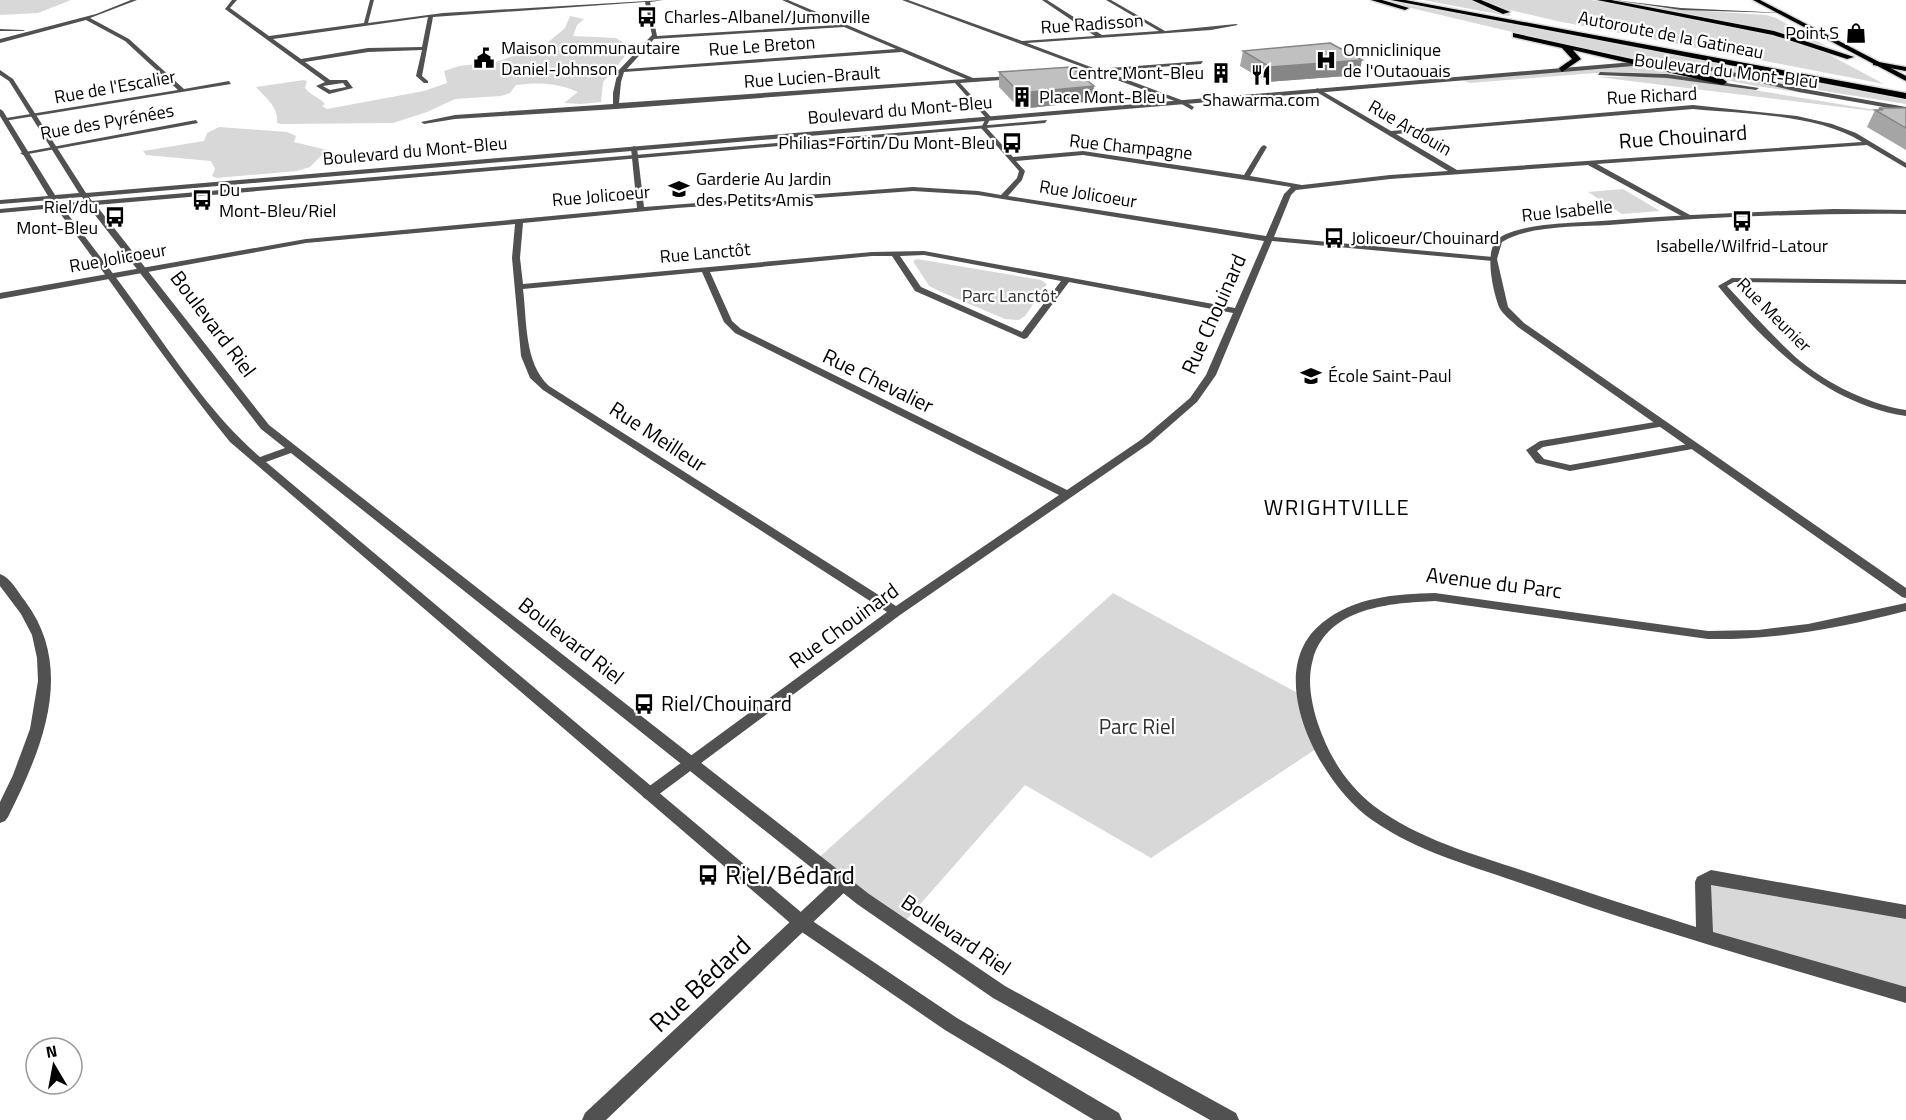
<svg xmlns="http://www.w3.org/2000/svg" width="1906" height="1120" viewBox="0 0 1906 1120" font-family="'Titillium Web',sans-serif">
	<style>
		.green { fill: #d8d8d8 }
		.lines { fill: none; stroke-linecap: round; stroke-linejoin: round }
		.primary-casing { stroke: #dbdbdb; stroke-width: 3 }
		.motorway-casing { stroke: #dbdbdb; stroke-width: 3 }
		.minor { fill: #515151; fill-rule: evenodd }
		.tertiary { fill: #515151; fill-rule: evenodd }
		.primary { fill: #000; fill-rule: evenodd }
		.motorway { fill: #000; fill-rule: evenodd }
		.wall { fill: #a5a5a5 }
		.shaded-wall { fill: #868686 }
		.building { fill: #c0c0c0; stroke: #868686; stroke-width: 1.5 }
		.labels { text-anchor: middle; stroke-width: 4.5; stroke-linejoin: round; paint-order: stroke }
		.far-poi-label { font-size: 18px; fill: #000; stroke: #fff; text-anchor: start }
		.far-street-label { font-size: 18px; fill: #000; stroke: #fff }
		.far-park-label { font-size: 18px; fill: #2f2f2f; stroke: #fff }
		.street-label { font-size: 21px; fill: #000; stroke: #fff }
		.poi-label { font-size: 21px; fill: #000; stroke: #fff; text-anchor: start }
		.park-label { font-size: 21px; fill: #2f2f2f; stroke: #fff }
		.neighbourhood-label { font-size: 22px; letter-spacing: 1.5px; fill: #000; stroke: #fff }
		.near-poi-label { font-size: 26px; fill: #000; stroke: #fff; text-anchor: start }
		.near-street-label { font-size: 26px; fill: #000; stroke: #fff }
	</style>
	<rect width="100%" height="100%" fill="#fff"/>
	<g class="green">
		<polygon points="0,0 71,0 38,13 0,15"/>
		<polygon points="1423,0 1471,0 1512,15 1508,16"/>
		<polygon points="1481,0 1591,0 1750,30 1779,36 1826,53 1884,84 1557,21 1501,8"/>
		<polygon points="1392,2 1906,98 1906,104 1799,87 1689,63 1634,61 1390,3"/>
		<polygon points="1647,7 1766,15 1776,18 1826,46 1770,31"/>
		<path d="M 570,16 L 584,19 L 577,25 L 573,36 L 616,38 L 632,48 L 603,82 L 601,102 L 581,104 L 564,103 L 578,92 C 558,83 538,82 516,85 L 510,93 L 501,96 L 455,99 L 427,112 L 393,123 L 282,124 L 277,123 C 279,108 267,99 256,87 L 304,80 L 307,81 L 305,88 C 311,96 318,96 325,104 L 322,106 L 327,109 L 424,91 L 447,83 L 444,71 L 459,66 L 496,62 L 545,45 L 565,28 Z"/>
		<polygon points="1646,64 1693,67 1829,97 1756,86"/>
		<polygon points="1636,65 1680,74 1608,72 1470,83 1462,80"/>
		<polygon points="1647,76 1693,80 1906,115 1598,77"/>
		<polygon points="219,127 287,132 296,136 294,142 327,150 310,167 297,171 216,178 212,176 215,169 211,161 146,155 143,151 204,141 207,133"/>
		<polygon points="1623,189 1660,211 1622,214 1588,192"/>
		<polygon points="917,259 1041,280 1047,284 1025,316 1019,320 1005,319 941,292 929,286 913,261"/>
		<polygon points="1113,593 1303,696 1319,747 1151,858 1025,785 901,926 814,862"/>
		<polygon points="1711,877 1906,912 1906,995 1705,936"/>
	</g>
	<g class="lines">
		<g class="primary-casing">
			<polygon id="primary" points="1753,0 1760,0 1906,76 1906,81"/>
		</g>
		<g class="motorway-casing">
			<g id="motorway">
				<polygon points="1371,0 1382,0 1409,8 1405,10"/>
				<polygon points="1391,0 1405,0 1906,93 1906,99"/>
				<polygon points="1472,0 1481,0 1510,12 1503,14"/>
				<polygon points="1597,0 1611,0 1774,31 1854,57 1847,59 1773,35"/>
				<polygon points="1513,33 1723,79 1727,82 1723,85 1573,50 1581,59 1562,72 1559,68 1572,59 1562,48 1513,37"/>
				<polygon points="1873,61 1906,67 1906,71 1873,65"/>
			</g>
		</g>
		<g class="minor">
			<polygon points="131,0 137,0 90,18 129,39 184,89 229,81 231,84 4,121 6,118 178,90 125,41 86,20 0,43 0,39 96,14"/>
			<path d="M 232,0 L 237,0 L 230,8 L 269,36 L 364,23 L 370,0 L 374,0 L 368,23 L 443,13 L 664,0 L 650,2 L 657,36 L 838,25 L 782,0 L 788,0 L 973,78 L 1017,76 L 1015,79 L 960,83 L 991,117 L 986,127 L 1013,157 L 1083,151 L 1244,175 L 1261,147 L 1264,145 L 1267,147 L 1250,176 L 1302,185 L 1390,175 L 1448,171 L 1315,91 L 1317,88 L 1391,131 L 1693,105 L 1797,116 L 1832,124 L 1856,133 L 1906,163 L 1906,168 L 1867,145 L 1597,164 L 1690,215 L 1691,217 L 1687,219 L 1588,165 L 1390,179 L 1296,190 L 1291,195 L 1274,237 L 1493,257 L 1497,259 L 1493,261 L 1272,241 L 1216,375 L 1197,402 L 1150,443 L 900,615 L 654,798 L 649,800 L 644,798 L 641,794 L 644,790 L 887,612 L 543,390 L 530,378 L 521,356 L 512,258 L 515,224 L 306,243 L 0,299 L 0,293 L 306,239 L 637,208 L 631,148 L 634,146 L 637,148 L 644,207 L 913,187 L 978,191 L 1001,195 L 1017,178 L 1019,171 L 981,128 L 986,118 L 955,83 L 616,109 L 455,119 L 424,124 L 421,122 L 455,115 L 613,104 L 613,93 L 618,71 L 652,35 L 645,2 L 433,17 L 422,76 L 428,81 L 428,83 L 424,83 L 416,76 L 422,50 L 368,52 L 305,62 L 330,80 L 347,80 L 353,88 L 329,94 L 316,86 L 325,82 L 225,9 ZM 428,17 L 422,47 L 368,48 L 301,59 L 273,39 ZM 844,27 L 896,49 L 627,69 L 654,39 ZM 902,52 L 966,79 L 619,103 L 621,82 L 624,72 ZM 343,83 L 346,87 L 330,90 L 323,86 ZM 1693,109 C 1745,114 1817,114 1862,142 L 1457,170 L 1396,134 ZM 1083,155 L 1291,187 L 1284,194 L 1266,236 L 1008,196 L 1022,180 L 1025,171 L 1016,161 ZM 913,191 L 978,195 L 1264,241 L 1235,308 L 924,251 L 872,252 L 523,284 L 520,258 L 523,223 L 677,208 ZM 924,255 L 1061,281 L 1022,332 L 921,287 L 900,256 ZM 872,256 L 892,256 L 915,291 L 1024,339 L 1027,338 L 1069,282 L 1233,313 L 1206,375 L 1190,398 L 1142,439 L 1067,490 L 741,329 L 732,321 L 710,272 ZM 702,272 L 724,322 L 735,333 L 1059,495 L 896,606 L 549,386 C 524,363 527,321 523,289 Z"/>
			<polygon points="902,0 908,0 1022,41 1095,36 1042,0 1047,0 1102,35 1159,31 1106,0 1111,0 1165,31 1236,24 1238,25 1211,30 1027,43 1096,69 1203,61 1201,64 1104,71 1184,101 1194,107 1192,110 1180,103 1095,72 1060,74 1062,71 1088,69"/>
			<polygon points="0,29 23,30 25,31 0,31"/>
			<polygon points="196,120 198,123 23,155 20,153"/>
			<path d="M 1732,278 L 1906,280 L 1906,284 L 1734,282 L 1727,286 C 1747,308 1767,330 1788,350 C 1817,379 1866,404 1906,410 L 1906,416 C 1827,404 1767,346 1718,286 Z"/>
			<polygon points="1661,421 1666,424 1665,426 1543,447 1537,451 1544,459 1570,465 1694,443 1698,444 1699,446 1698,448 1570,471 1536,463 1526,450 1540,441"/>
			<path d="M 0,574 C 10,577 18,592 25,601 C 76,669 42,749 8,817 L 5,821 L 0,823 L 0,802 L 13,775 L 30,729 L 38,681 L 37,658 L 32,635 L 21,614 L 0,586 Z"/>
			<path d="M 1435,593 L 1708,631 L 1758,630 L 1808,624 L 1906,603 L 1906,611 C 1840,628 1776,640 1708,639 L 1435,601 C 1391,603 1328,607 1313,659 C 1307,680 1311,700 1317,721 C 1328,755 1346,784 1374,806 C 1418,839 1473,854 1524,871 C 1581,890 1638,909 1696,927 L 1695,882 L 1697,877 L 1711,870 L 1906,905 L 1906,919 L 1711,885 L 1713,932 L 1906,987 L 1906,1003 C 1780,966 1653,930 1529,886 C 1476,867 1419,853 1372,820 C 1321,785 1260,673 1322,623 C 1354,597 1395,594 1435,593 Z"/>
			<polygon points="842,877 848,879 850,884 848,889 606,1120 582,1120 585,1113 836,879"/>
		</g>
		<g class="tertiary">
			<polygon points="1614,0 1681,8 1783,13 1681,10"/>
			<path d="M 1645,61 L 1698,64 L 1799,88 L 1906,107 L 1906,111 L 1799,92 L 1698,68 L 1645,65 L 89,197 L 92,201 L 1047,120 L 1045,123 L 96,205 L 269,425 L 869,894 L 1005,986 L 1236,1113 L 1239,1120 L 1210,1120 L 993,998 L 857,904 L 291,453 L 266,462 L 808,918 L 957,1018 L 1119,1113 L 1122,1120 L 1094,1120 L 945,1030 L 796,928 L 230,442 C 169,367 115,286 56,208 L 0,213 L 0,209 L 53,204 L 51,200 L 0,204 L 0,200 L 48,196 L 0,116 L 0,109 L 3,111 L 55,195 L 79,193 L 9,81 L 0,75 L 0,70 L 13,79 L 86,193 ZM 82,197 L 85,201 L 60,204 L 58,199 ZM 88,206 L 261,429 L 285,448 L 260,457 C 217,420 184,372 151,326 C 123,286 93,247 63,208 Z"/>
			<polygon points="1600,72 1667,74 1759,88 1756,90 1667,78 1598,75"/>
			<path d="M 1834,209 L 1906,210 L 1906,214 C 1807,213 1708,217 1609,225 C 1577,227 1530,225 1502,242 L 1497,259 L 1508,307 L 1524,323 L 1906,588 L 1906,598 L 1902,597 L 1518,327 C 1512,321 1502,314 1499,307 C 1493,291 1483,249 1499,238 C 1520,223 1575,223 1601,221 C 1679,215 1756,212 1834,209 Z"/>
		</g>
		<use href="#primary" class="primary"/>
		<use href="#motorway" class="motorway"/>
	</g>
	<g class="wall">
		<polygon points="1243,51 1359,75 1267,82 1240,66"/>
		<polygon points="999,72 1093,101 1020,109 999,87"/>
		<polygon points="1879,108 1906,108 1906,150 1867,127 1875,110 1878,110"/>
	</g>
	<g class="shaded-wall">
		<polygon points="1362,60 1359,75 1267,82 1270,67"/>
		<polygon points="1094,86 1093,101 1020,109 1020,93"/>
	</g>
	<g class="building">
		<polygon points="1330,43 1362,60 1270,67 1243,51"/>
		<polygon points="1071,67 1094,86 1020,93 999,72"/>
		<polygon points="1879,108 1906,108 1906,128 1875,110 1883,110"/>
	</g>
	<defs>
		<g id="bus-bare" transform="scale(1.62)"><path d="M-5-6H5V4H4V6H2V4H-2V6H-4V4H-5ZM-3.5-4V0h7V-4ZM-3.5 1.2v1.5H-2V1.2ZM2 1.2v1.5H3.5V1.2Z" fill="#000" stroke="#fff" stroke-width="2.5" paint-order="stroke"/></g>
		<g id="shop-bare" transform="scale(1.62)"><path d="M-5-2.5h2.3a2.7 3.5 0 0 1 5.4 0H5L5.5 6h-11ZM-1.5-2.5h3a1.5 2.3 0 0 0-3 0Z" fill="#000" stroke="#fff" stroke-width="2.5" paint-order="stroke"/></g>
		<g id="civic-bare" transform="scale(1.62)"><path d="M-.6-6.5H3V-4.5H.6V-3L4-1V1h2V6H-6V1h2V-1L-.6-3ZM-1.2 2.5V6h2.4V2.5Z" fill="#000" stroke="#fff" stroke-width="2.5" paint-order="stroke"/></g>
		<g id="hospital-bare" transform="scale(1.62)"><path d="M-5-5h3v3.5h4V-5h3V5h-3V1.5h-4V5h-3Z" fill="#000" stroke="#fff" stroke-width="2.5" paint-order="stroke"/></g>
		<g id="building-bare" transform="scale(1.62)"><path d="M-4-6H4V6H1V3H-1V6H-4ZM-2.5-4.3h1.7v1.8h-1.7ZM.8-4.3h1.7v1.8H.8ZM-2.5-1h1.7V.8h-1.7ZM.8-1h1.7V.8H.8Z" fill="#000" stroke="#fff" stroke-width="2.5" paint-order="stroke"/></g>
		<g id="restaurant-bare" transform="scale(1.62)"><path d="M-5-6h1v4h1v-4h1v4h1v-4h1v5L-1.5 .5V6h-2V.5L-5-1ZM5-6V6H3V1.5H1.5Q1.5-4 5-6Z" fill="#000" stroke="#fff" stroke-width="2.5" paint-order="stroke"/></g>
		<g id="school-bare" transform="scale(1.62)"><path d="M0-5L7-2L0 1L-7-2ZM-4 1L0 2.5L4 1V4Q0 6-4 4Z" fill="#000" stroke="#fff" stroke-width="2.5" paint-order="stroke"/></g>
	</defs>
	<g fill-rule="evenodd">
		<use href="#bus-bare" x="647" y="17"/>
		<use href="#shop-bare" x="1856" y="33"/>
		<use href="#civic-bare" x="484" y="58"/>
		<use href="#hospital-bare" x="1326" y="60"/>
		<use href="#building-bare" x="1221" y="73"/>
		<use href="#restaurant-bare" x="1261" y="75"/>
		<use href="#building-bare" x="1022" y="97"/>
		<use href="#bus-bare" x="1012" y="143"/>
		<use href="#school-bare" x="679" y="189"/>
		<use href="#bus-bare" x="202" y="200"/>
		<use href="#bus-bare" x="115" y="217"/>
		<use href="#bus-bare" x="1742" y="221"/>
		<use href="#bus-bare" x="1334" y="238"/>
		<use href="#school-bare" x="1311" y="376"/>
		<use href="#bus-bare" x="644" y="704"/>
		<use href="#bus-bare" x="708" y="875"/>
	</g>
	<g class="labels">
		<g class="far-poi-label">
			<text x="664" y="23">Charles-Albanel/Jumonville</text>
			<text x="1839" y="39" text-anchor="end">Point S</text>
			<text x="501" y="54">Maison communautaire<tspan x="501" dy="21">Daniel-Johnson</tspan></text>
			<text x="1343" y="56">Omniclinique<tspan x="1343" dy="21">de l'Outaouais</tspan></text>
			<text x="1204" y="79" text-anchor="end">Centre Mont-Bleu</text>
			<text x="1039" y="103">Place Mont-Bleu</text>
			<text x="1261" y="106" text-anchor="middle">Shawarma.com</text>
			<text x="995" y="149" text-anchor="end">Philias-Fortin/Du Mont-Bleu</text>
			<text x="696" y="185">Garderie Au Jardin<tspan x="696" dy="21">des Petits Amis</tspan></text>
			<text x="219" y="196">Du<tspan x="219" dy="21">Mont-Bleu/Riel</tspan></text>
			<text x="98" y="213" text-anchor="end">Riel/du<tspan x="98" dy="21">Mont-Bleu</tspan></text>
			<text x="1351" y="244">Jolicoeur/Chouinard</text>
			<text x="1742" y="252" text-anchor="middle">Isabelle/Wilfrid-Latour</text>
			<text x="1328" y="382">École Saint-Paul</text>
		</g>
		<g class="far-street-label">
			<text transform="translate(1092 24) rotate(-4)" y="6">Rue Radisson</text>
			<text transform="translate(1671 35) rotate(11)" y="6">Autoroute de la Gatineau</text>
			<text transform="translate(762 46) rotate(-4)" y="6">Rue Le Breton</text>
			<text transform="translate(1726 71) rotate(7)" y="6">Boulevard du Mont-Bleu</text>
			<text transform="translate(812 77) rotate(-4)" y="6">Rue Lucien-Brault</text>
			<text transform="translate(115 87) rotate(-10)" y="6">Rue de l'Escalier</text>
			<text transform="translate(1652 96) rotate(-3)" y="6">Rue Richard</text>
			<text transform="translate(900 110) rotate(-5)" y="6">Boulevard du Mont-Bleu</text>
			<text transform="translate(107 122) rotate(-10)" y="6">Rue des Pyrénées</text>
			<text transform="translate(1410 128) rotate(30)" y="6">Rue Ardouin</text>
			<text transform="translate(1131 147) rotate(6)" y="6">Rue Champagne</text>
			<text transform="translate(415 151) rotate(-5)" y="6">Boulevard du Mont-Bleu</text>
			<text transform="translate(1088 194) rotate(9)" y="6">Rue Jolicoeur</text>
			<text transform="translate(601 196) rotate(-5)" y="6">Rue Jolicoeur</text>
			<text transform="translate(1567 211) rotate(-6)" y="6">Rue Isabelle</text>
			<text transform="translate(705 253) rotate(-5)" y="6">Rue Lanctôt</text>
			<text transform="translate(118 258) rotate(-10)" y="6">Rue Jolicoeur</text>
			<text transform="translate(1774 315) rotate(45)" y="6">Rue Meunier</text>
		</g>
		<g class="far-park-label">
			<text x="1009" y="302">Parc Lanctôt</text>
		</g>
		<g class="street-label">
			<text transform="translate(1683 137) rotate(-4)" y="7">Rue Chouinard</text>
			<text transform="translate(1214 314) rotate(-66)" y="7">Rue Chouinard</text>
			<text transform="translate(213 324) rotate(53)" y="7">Boulevard Riel</text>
			<text transform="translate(878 381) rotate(26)" y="7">Rue Chevalier</text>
			<text transform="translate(658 437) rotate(33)" y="7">Rue Meilleur</text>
			<text transform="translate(1494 583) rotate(7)" y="7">Avenue du Parc</text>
			<text transform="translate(844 626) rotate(-36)" y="7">Rue Chouinard</text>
			<text transform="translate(571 641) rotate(38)" y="7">Boulevard Riel</text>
			<text transform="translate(956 935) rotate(34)" y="7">Boulevard Riel</text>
		</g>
		<g class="poi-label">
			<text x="661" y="711">Riel/Chouinard</text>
		</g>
		<g class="park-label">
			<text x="1137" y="734">Parc Riel</text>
		</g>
		<g class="neighbourhood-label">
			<text x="1337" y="515">WRIGHTVILLE</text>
		</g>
		<g class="near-poi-label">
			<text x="725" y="884">Riel/Bédard</text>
		</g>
		<g class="near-street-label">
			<text transform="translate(700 984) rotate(-43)" y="9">Rue Bédard</text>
		</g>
	</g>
	<g transform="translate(54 1066) rotate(350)"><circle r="28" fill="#ffffff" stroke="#999999" stroke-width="1.5"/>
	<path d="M0-4.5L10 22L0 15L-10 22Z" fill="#000000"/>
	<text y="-9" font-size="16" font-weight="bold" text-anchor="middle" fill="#000000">N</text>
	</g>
</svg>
